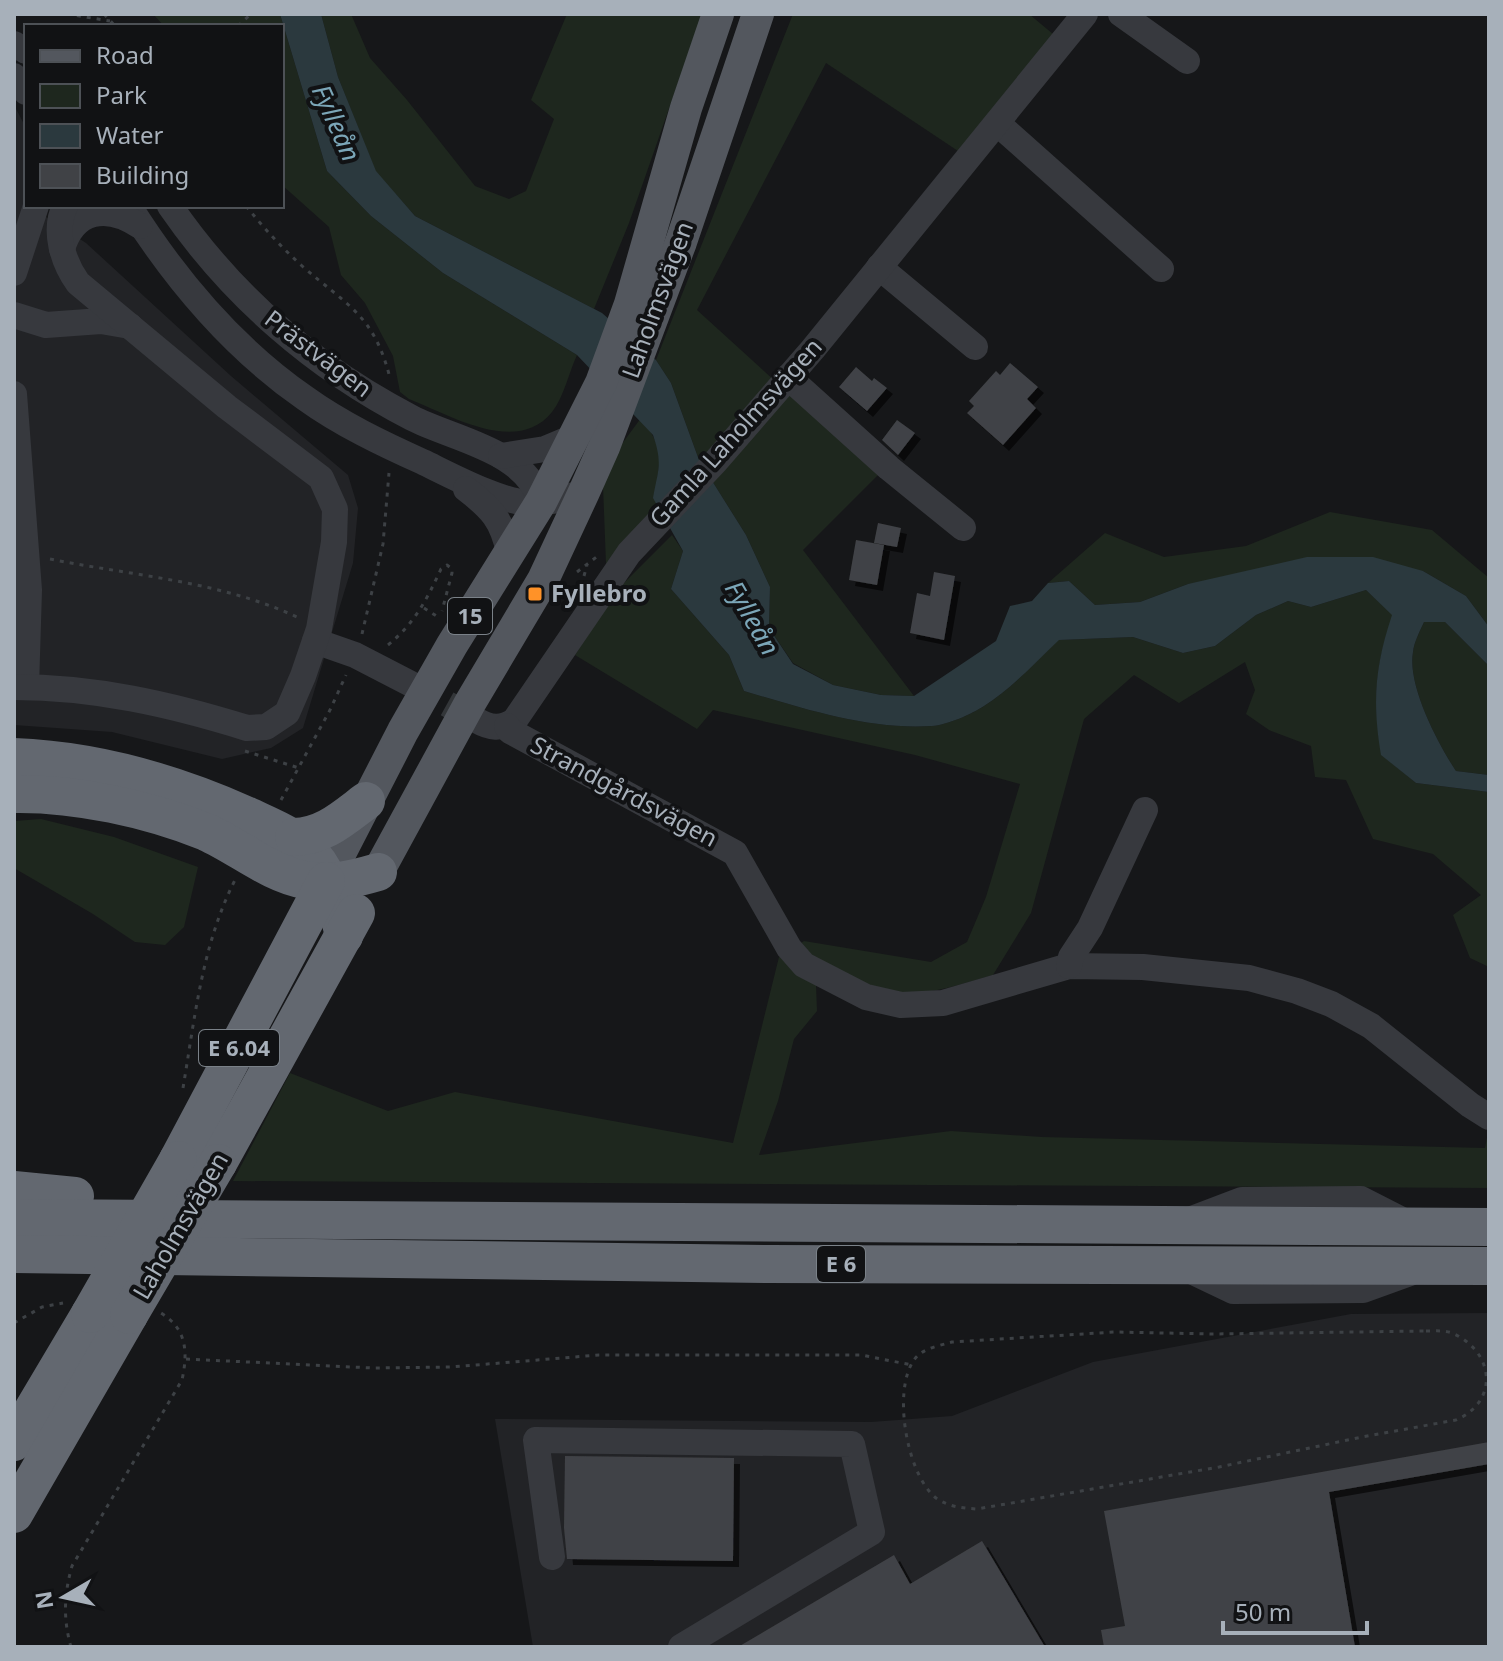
<svg xmlns="http://www.w3.org/2000/svg" width="1503" height="1661" viewBox="0 0 1503 1661" font-family="'Noto Sans',sans-serif">
	<style>
		.built { fill: #222326 }
		.green { fill: #1e271e }
		.water { fill: #2b393e }
		.building { fill: #404246; filter: url(#shadow) }
		.lines { fill: none; stroke-linecap: round; stroke-linejoin: round }
		.minor-tunnel { stroke: #333639; stroke-width: 26; stroke-dasharray: 26 13; stroke-linecap: butt }
		.path { stroke: #3d4145; stroke-width: 3; stroke-dasharray: 4 6; stroke-linecap: butt }
		.minor { stroke: #37393e; stroke-width: 26 }
		.major { stroke: #53575e; stroke-width: 32 }
		.highway { stroke: #636870; stroke-width: 38 }
		.highway-bridge { stroke: #636870; stroke-width: 38 }
		.poi-dot { fill: #ff9228; stroke: #111214; stroke-width: 3 }
		.labels { text-anchor: middle; stroke-width: 8; stroke-linejoin: round; paint-order: stroke }
		.shield { fill: #111214; stroke: #7a8188; stroke-width: 2 }
		.shield-label { font-size: 22px; font-weight: bold; fill: #a7b0ba }
		.street-label { font-size: 24px; fill: #a7b0ba; stroke: #111214 }
		.poi-label { font-size: 24px; font-weight: bold; fill: #a7b0ba; stroke: #111214; text-anchor: start }
		.water-label { font-size: 26px; font-style: italic; fill: #7ba6b8; stroke: #111214 }
	</style>
	<defs>
		<filter id="shadow"><feDropShadow dx="6" dy="6" stdDeviation="0" flood-color="#0009"/></filter>
	</defs>
	<rect width="100%" height="100%" fill="#161719"/>
	<g class="built">
		<polygon points="14,105 26,128 23,202 86,243 231,376 348,475 358,508 353,563 303,728 271,748 222,759 112,732 14,725"/>
		<polygon points="1489,1313 1489,1647 533,1647 495,1419 871,1422 952,1416 1093,1362 1351,1314"/>
	</g>
	<g class="green">
		<path d="M 153,14 L 280,14 L 327,171 L 371,216 L 443,273 L 577,355 C 569,372 564,397 552,412 C 517,456 450,415 409,399 L 400,392 L 393,356 L 365,303 L 341,275 L 329,227 L 282,185 L 282,26 L 164,26 Z"/>
		<polygon points="321,14 351,14 370,58 407,100 475,186 509,199 526,191 554,119 531,100 567,14 702,14 629,223 594,309 415,216 376,172 338,77"/>
		<polygon points="793,14 1029,14 1071,49 976,163 826,63 697,310 878,475 803,550 914,696 881,695 833,685 793,663 769,628 770,587 746,535 699,460 671,383 656,360"/>
		<path d="M 641,418 C 672,458 653,465 657,506 L 606,564 L 603,486 L 616,452 Z"/>
		<polygon points="1330,512 1432,530 1489,578 1489,627 1466,596 1423,571 1188,584 1140,602 1095,605 1069,581 1048,583 1105,533 1164,557 1246,546"/>
		<path d="M 672,535 L 683,551 L 671,589 L 729,655 L 744,691 C 805,709 868,730 932,726 C 947,725 972,714 984,706 C 1012,688 1035,663 1058,640 L 1133,637 L 1183,653 L 1215,646 L 1256,615 L 1288,601 L 1311,607 L 1366,590 L 1393,615 C 1375,666 1372,702 1382,755 L 1416,783 L 1489,792 L 1489,967 L 1470,958 L 1453,915 L 1481,895 L 1433,854 L 1373,839 L 1346,780 L 1315,777 L 1311,746 L 1269,730 L 1246,714 L 1255,690 L 1245,662 L 1179,703 L 1134,675 L 1084,719 L 1031,913 L 993,975 C 952,987 906,1003 863,988 C 847,982 830,968 815,959 L 817,1011 L 794,1039 L 778,1101 L 759,1155 L 951,1131 L 1042,1137 L 1485,1148 L 1489,1127 L 1489,1188 L 233,1181 L 290,1073 L 388,1111 L 455,1092 L 733,1143 L 779,957 L 804,941 L 931,962 L 967,942 L 986,897 L 1020,784 L 915,755 L 713,710 L 697,729 L 575,655 L 618,589 Z"/>
		<path d="M 1424,622 L 1445,622 L 1489,666 L 1489,775 L 1456,771 C 1438,744 1407,685 1413,652 C 1414,642 1420,631 1424,622 Z"/>
		<polygon points="41,819 114,837 198,867 184,927 165,945 135,942 93,914 14,868 14,821"/>
	</g>
	<path class="water" d="M 280,14 L 321,14 L 338,77 L 376,171 L 415,216 L 602,313 L 656,360 L 671,383 L 699,460 L 746,535 L 770,587 L 769,628 L 793,664 L 833,685 L 881,695 L 914,696 L 996,641 L 1010,606 L 1032,601 L 1048,583 L 1069,581 L 1095,605 L 1140,602 L 1188,584 L 1307,557 L 1373,557 L 1423,571 L 1466,596 L 1489,627 L 1489,666 L 1445,622 L 1424,622 C 1420,631 1414,642 1413,652 C 1407,685 1438,744 1456,771 L 1489,775 L 1489,792 L 1416,783 L 1381,755 C 1372,702 1375,666 1392,615 L 1366,590 L 1311,607 L 1288,601 L 1256,615 L 1215,646 L 1183,653 L 1133,637 L 1059,640 C 1035,663 1012,688 984,706 C 972,714 947,725 932,726 C 868,730 805,709 744,691 L 729,655 L 671,589 L 683,551 L 653,498 C 658,470 663,464 653,435 L 577,355 L 443,273 L 371,216 L 327,171 Z"/>
	<g class="building">
		<polygon points="1010,363 1038,387 1027,399 1036,408 1003,445 967,413 974,406 969,401 996,371 1000,375"/>
		<polygon points="856,367 872,381 874,378 887,388 867,411 839,387"/>
		<polygon points="897,420 915,433 898,455 882,440"/>
		<polygon points="878,523 901,528 897,547 874,543"/>
		<polygon points="856,540 884,545 877,585 849,580"/>
		<polygon points="934,572 955,576 944,640 910,633 917,593 930,596"/>
		<polygon points="1489,1442 1489,1464 1329,1492 1355,1647 1104,1647 1101,1630 1125,1626 1104,1511"/>
		<polygon points="565,1456 734,1458 733,1561 567,1559 564,1528"/>
		<polygon points="982,1541 1045,1647 738,1647 894,1555 910,1584"/>
	</g>
	<g class="lines">
		<polyline class="minor-tunnel" points="413,685 476,720"/>
		<g class="path">
			<polyline points="67,14 110,21"/>
			<polyline points="104,14 115,26"/>
			<polyline points="238,26 251,14"/>
			<path d="M 246,206 C 263,227 281,247 301,265 C 346,305 374,314 390,378"/>
			<path d="M 50,559 C 134,576 221,581 299,618"/>
			<polyline points="577,572 599,555"/>
			<polyline points="584,576 587,565"/>
			<polyline points="424,608 438,617"/>
			<polyline points="362,634 383,544 389,473"/>
			<path d="M 388,645 C 415,623 427,599 441,569 L 447,565 L 452,569 L 452,573 L 442,611"/>
			<polyline points="245,751 299,768"/>
			<polyline points="281,800 330,710 346,675"/>
			<path d="M 183,1088 C 195,1017 202,945 235,880"/>
			<polyline points="14,1323 42,1307 63,1303"/>
			<path d="M 1426,1331 C 1435,1331 1444,1330 1452,1333 C 1494,1351 1500,1401 1456,1420 L 1362,1437 L 1219,1467 L 977,1509 C 962,1508 949,1507 936,1498 C 907,1475 892,1391 914,1360 C 922,1348 939,1346 952,1342 L 1115,1332 L 1213,1334 Z"/>
			<polyline points="186,1359 373,1368 451,1367 599,1355 861,1355 912,1365"/>
			<path d="M 71,1647 C 63,1619 64,1594 72,1566 L 182,1380 C 188,1352 187,1329 161,1313"/>
		</g>
		<g class="minor">
			<polyline points="1121,14 1187,61"/>
			<polyline points="14,44 26,51"/>
			<polyline points="14,76 26,92"/>
			<polyline points="997,123 1161,269"/>
			<path d="M 129,206 C 175,279 233,348 305,398 C 341,424 383,444 423,462 C 450,475 502,503 531,503 C 549,504 567,497 584,492"/>
			<path d="M 170,206 C 232,296 315,368 412,418 C 455,440 526,450 541,502"/>
			<path d="M 62,249 C 74,209 107,204 140,226"/>
			<polyline points="879,267 975,347"/>
			<polyline points="14,273 36,206"/>
			<polyline points="14,315 46,325 101,321 130,326"/>
			<polyline points="788,377 889,468 963,528"/>
			<polyline points="14,394 29,590 26,687"/>
			<polyline points="501,456 545,449 576,436"/>
			<path d="M 466,489 C 492,509 502,520 509,552"/>
			<polyline points="315,641 355,655 413,685"/>
			<path d="M 14,687 C 94,687 170,704 247,728 L 266,727 L 287,713 L 303,676 L 319,629 L 334,542 L 335,509 L 321,478 L 227,407 L 78,283 C 63,262 53,231 65,206"/>
			<path d="M 476,720 C 490,728 501,730 515,720 L 629,553 L 716,461 L 813,349 L 1085,14"/>
			<polyline points="507,726 510,731 735,853 789,948 804,965 866,997 901,1005 943,1003 1069,966 1143,967 1249,978 1297,991 1331,1004 1371,1026 1470,1105 1489,1117"/>
			<polyline points="1069,966 1071,957 1090,928 1145,810"/>
			<polyline points="1192,1219 1242,1200 1361,1199 1408,1223"/>
			<polyline points="1189,1270 1233,1291 1363,1290 1410,1273"/>
			<polyline points="552,1557 536,1440 852,1444 872,1532 681,1647"/>
		</g>
		<g class="major">
			<polyline points="378,872 470,703 543,580 584,492 604,447 681,242 758,14"/>
			<polyline points="326,881 403,731 452,645 541,502 601,383 630,304 686,108 718,14"/>
		</g>
		<g class="highway">
			<path d="M 14,757 C 95,760 172,782 246,815 C 271,827 295,835 313,856 C 331,876 338,910 344,936"/>
			<path d="M 14,794 C 76,793 149,809 206,832 C 238,846 270,874 305,880 C 330,885 354,879 378,872"/>
			<path d="M 294,837 C 324,836 342,819 366,801"/>
			<polyline points="178,1160 326,881"/>
			<polyline points="218,1163 356,913"/>
			<polyline points="14,1190 75,1196"/>
			<polyline points="14,1218 1489,1227"/>
			<polyline points="14,1254 767,1264 1489,1266"/>
			<polyline points="14,1442 90,1314"/>
			<polyline points="14,1514 129,1315"/>
		</g>
		<g class="highway-bridge">
			<polyline points="90,1314 178,1160"/>
			<polyline points="129,1315 218,1163"/>
		</g>
	</g>
	<rect class="poi-dot" x="527" y="586" width="16" height="16" rx="4"/>
	<g class="labels">
		<g class="shield">
			<rect x="448" y="598" width="44" height="36" rx="6"/>
			<rect x="199" y="1030" width="80" height="36" rx="6"/>
			<rect x="817" y="1246" width="48" height="36" rx="6"/>
		</g>
		<g class="shield-label">
			<text x="470" y="624">15</text>
			<text x="239" y="1056">E 6.04</text>
			<text x="841" y="1272">E 6</text>
		</g>
		<g class="street-label">
			<text transform="translate(658 300) rotate(-70)" y="8">Laholmsvägen</text>
			<text transform="translate(318 354) rotate(37)" y="8">Prästvägen</text>
			<text transform="translate(736 433) rotate(-48)" y="8">Gamla Laholmsvägen</text>
			<text transform="translate(624 792) rotate(28)" y="8">Strandgårdsvägen</text>
			<text transform="translate(181 1226) rotate(-60)" y="8">Laholmsvägen</text>
		</g>
		<g class="poi-label">
			<text x="551" y="602">Fyllebro</text>
		</g>
		<g class="water-label">
			<text transform="translate(336 123) rotate(66)" y="9">Fylleån</text>
			<text transform="translate(752 618) rotate(60)" y="9">Fylleån</text>
		</g>
	</g>
	<rect width="1503" height="1661" fill="none" stroke="#a7b0ba" stroke-width="32"/>
	<rect x="24" y="24" width="260" height="184" fill="#111214" stroke="#4d5156" stroke-width="2"/>
	<rect x="40" y="50" width="40" height="12" fill="#53575e" stroke="#4d5156" stroke-width="2"/>
	<text x="96" y="64" font-size="24" fill="#a7b0ba">Road</text>
	<rect x="40" y="84" width="40" height="24" fill="#1e271e" stroke="#4d5156" stroke-width="2"/>
	<text x="96" y="104" font-size="24" fill="#a7b0ba">Park</text>
	<rect x="40" y="124" width="40" height="24" fill="#2b393e" stroke="#4d5156" stroke-width="2"/>
	<text x="96" y="144" font-size="24" fill="#a7b0ba">Water</text>
	<rect x="40" y="164" width="40" height="24" fill="#404246" stroke="#4d5156" stroke-width="2"/>
	<text x="96" y="184" font-size="24" fill="#a7b0ba">Building</text>
	<g transform="translate(64 1597) rotate(261)" stroke="#111214" stroke-width="6" paint-order="stroke">
	<path d="M0-6L14 30L0 20L-14 30Z" fill="#a7b0ba"/>
	<text y="-12" font-size="22" font-weight="bold" text-anchor="middle" fill="#a7b0ba">N</text>
	</g>
	<path d="M1223 1621v12h144v-12" fill="none" stroke="#a7b0ba" stroke-width="4"/>
	<text x="1235" y="1621" font-size="24" fill="#a7b0ba" stroke="#111214" stroke-width="6" paint-order="stroke">50 m</text>
</svg>
